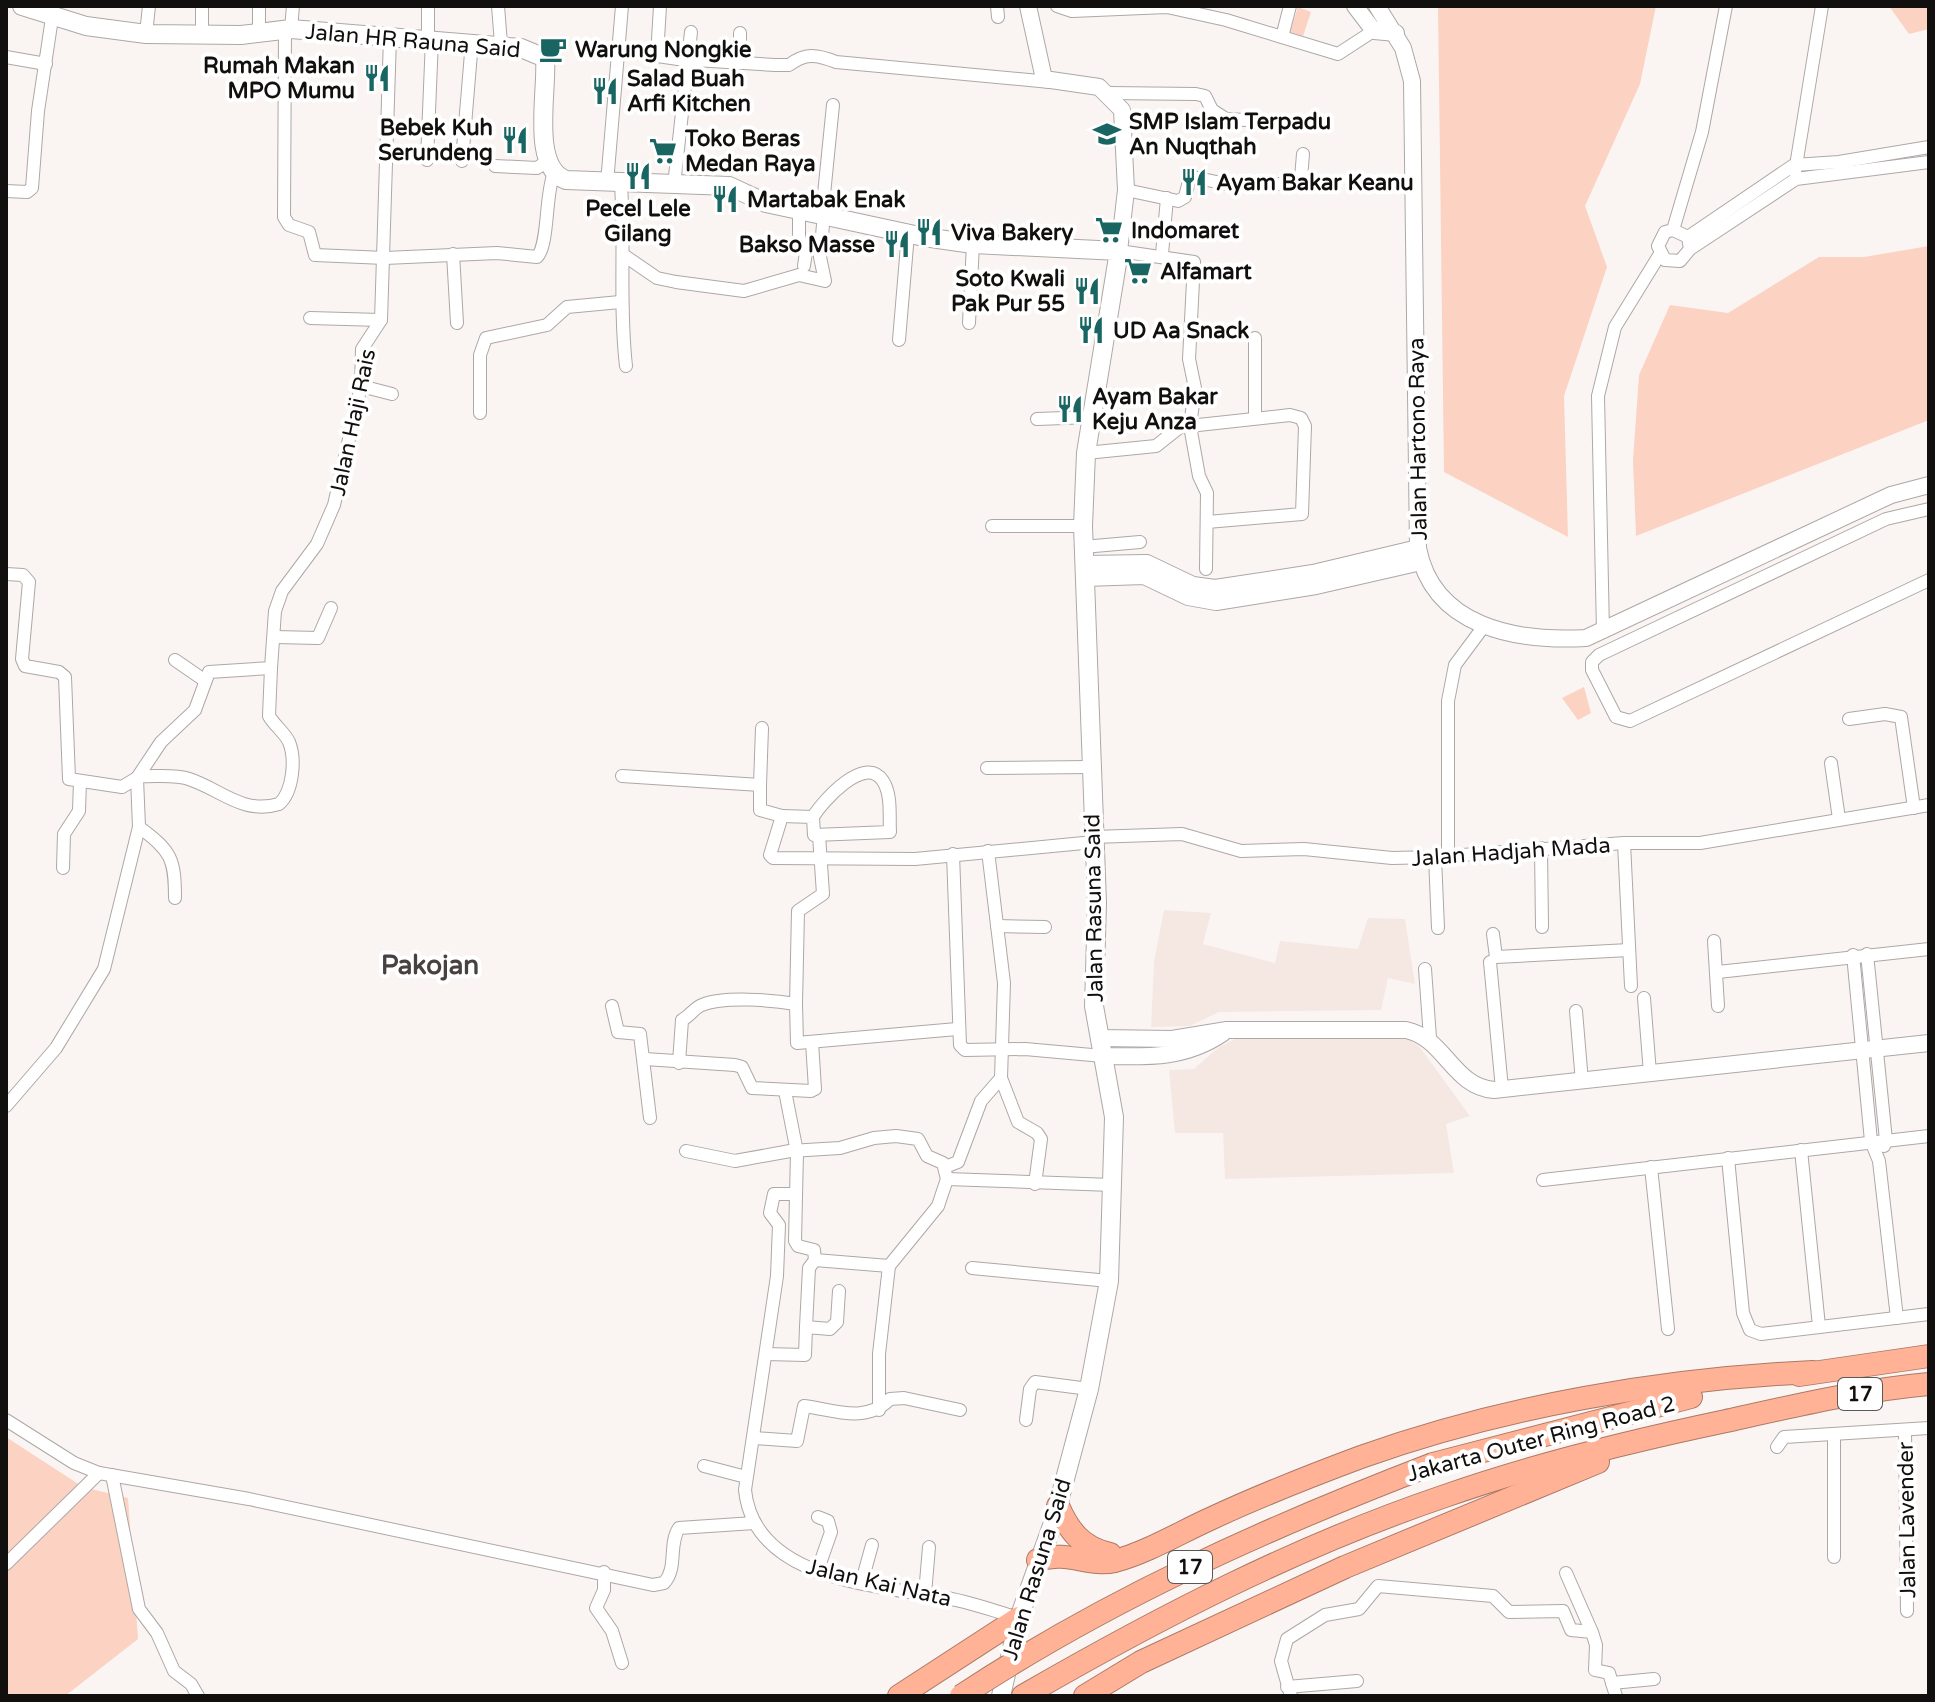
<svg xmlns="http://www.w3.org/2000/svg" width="1935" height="1702" viewBox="0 0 1935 1702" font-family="'Varela Round',sans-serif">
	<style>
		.built { fill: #f5e8e3 }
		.green { fill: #fcd2c2 }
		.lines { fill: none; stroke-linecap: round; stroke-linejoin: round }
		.minor-casing { stroke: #ada8a6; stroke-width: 14 }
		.tertiary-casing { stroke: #ada8a6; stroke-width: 18 }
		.secondary-casing { stroke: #ada8a6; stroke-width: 20 }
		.motorway-casing { stroke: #ac7966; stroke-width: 24 }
		.minor { stroke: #fff; stroke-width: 12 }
		.tertiary { stroke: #fff; stroke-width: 16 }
		.secondary { stroke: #fff; stroke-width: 18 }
		.motorway { stroke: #ffb295; stroke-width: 22 }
		.motorway-bridge-casing { stroke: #ac7966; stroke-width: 24; stroke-linecap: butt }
		.motorway-bridge { stroke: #ffb295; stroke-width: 22 }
		.labels { text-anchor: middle; stroke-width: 8; stroke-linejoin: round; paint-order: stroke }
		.shield { fill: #fff; stroke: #595857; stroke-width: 2 }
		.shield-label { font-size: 20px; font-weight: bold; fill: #12100f }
		.street-label { font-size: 22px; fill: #12100f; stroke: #fff }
		.poi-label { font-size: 22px; font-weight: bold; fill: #12100f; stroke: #fff; text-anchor: start }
		.quarter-label { font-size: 26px; font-weight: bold; fill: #474241; stroke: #fff }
	</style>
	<rect width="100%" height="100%" fill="#faf5f3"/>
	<g class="built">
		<polygon points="1164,910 1211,913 1203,944 1275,963 1280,941 1358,949 1368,918 1405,919 1415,984 1388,978 1381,1010 1219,1012 1190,1026 1151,1027 1154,961"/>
		<polygon points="1235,1039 1407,1039 1419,1046 1470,1116 1446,1124 1454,1173 1225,1179 1223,1133 1175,1133 1169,1070 1194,1069 1219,1047"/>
	</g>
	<g class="green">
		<polygon points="1438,6 1656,6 1640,84 1585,206 1607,267 1564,396 1568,537 1444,472"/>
		<polygon points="1889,6 1929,6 1929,29 1909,34"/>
		<polygon points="1298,7 1311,12 1303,36 1290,32"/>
		<polygon points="1929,246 1929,420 1636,536 1633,460 1639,375 1670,305 1728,313 1819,257 1864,257"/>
		<polygon points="1584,687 1591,713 1578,720 1562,698"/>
		<polygon points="6,1437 83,1487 128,1498 138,1639 65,1696 6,1696"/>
	</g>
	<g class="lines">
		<g class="minor-casing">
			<g id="minor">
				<polyline points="202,6 202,35"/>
				<polyline points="498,6 501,44"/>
				<polyline points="997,6 998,17"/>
				<polyline points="1057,6 1072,11 1167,7 1226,20 1338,54 1378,28"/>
				<polyline points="291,29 293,6"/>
				<path d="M 285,30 L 284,217 L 289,225 L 309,232 L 315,255 L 385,258 L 497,253 L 537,257 C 549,245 545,193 554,173"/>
				<polyline points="259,33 259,6"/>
				<polyline points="740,33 740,63"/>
				<polyline points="146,34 149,6"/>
				<polyline points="1282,37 1290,6"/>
				<polyline points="428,38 428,6"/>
				<path d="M 617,50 L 678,59 L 775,65 L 789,65 C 805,53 816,54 836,62 L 1050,82"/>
				<polyline points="657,56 660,6"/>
				<polyline points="6,57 46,64"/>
				<polyline points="1109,93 1196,94 1205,96 1212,110 1226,119 1310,123"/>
				<polyline points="427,160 432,39"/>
				<polyline points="462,161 472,41"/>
				<polyline points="495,166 537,168 546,162"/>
				<polyline points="1795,172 1822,6"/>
				<polyline points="607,183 622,6"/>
				<path d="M 621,184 C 625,245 619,305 626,366"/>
				<polyline points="674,185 691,32"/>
				<polyline points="1126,190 1178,201 1185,197 1189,181 1193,177 1226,184 1293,184 1301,178 1303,154"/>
				<polyline points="6,191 27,192 32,188 38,111 52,18"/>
				<polyline points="799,209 799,241 807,245 804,266"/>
				<polyline points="822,214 833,105"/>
				<polyline points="1673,230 1702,132 1726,6"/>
				<polyline points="1688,237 1794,165 1839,162 1929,147"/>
				<polyline points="1690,249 1688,237 1673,230 1665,232 1658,246 1665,260 1680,261 1690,249 1796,179 1929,162"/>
				<polyline points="1119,251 1194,262 1189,359 1195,388 1190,426 1199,476 1207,493 1206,569"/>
				<polyline points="453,254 457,323"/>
				<polyline points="1162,254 1167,198"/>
				<polyline points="625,256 657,278 676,282 744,291 799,275 825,281 820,257 824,214"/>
				<polyline points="310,318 381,320"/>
				<polyline points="969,323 973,244"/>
				<polyline points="899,340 908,234"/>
				<polyline points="361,386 392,394"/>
				<polyline points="480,413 480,355 486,338 547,325 567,307 620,302"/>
				<polyline points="1255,418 1255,338"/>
				<polyline points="1037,419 1092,417"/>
				<polyline points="1086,453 1156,446 1180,427 1290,415 1301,418 1305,426 1302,514 1207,522"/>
				<polyline points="1929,509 1886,519 1599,655 1592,662 1592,670 1616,717 1630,721 1929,580"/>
				<polyline points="992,526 1083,526"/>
				<polyline points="1083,547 1140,542"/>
				<polyline points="6,574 23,575 29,582 22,659 25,666 59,672 65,677 69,779 122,787 137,778"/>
				<polyline points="1603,632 1598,396 1615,327 1660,254"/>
				<polyline points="275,637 318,638 331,608"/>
				<polyline points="175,660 204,680"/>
				<polyline points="1849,719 1885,714 1901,717 1914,808"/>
				<polyline points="1831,763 1839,819"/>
				<polyline points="987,768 1090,767"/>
				<path d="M 139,776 C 155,777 174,774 189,779 C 220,789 243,815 279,804 C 293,792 296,759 289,742 C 285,733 274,725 269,716 L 271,668"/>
				<polyline points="622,776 760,785 760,810 782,816 770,855 773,858 915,859 1094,842"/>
				<polyline points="760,785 762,728"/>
				<path d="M 782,816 L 813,817 L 814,835 L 890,832 C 889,816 892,795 883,781 C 865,753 822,802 813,817"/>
				<path d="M 139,827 C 171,851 175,858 175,898"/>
				<polyline points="1093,837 1182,834 1241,851 1304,849 1392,858 1435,857 1624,843 1700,843 1929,805"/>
				<polyline points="1624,843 1631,986"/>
				<polyline points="1541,848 1542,927"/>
				<polyline points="988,851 1004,983 1001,1078 1018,1122 1037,1133 1041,1139 1035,1184"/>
				<polyline points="953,854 960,1045 965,1050 1025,1049 1103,1056"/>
				<polyline points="1448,856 1448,701 1455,665 1484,626"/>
				<polyline points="1435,857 1438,928"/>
				<polyline points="63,868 64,834 79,811 80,781"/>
				<polyline points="997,926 1045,927"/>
				<polyline points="1493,934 1496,957 1629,950"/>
				<polyline points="1714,941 1718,1006"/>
				<polyline points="1867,954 1886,1140 1884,1146"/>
				<polyline points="1853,955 1871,1141 1879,1161 1897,1318"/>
				<polyline points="1490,962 1502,1089"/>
				<polyline points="1425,969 1430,1038"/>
				<polyline points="1718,972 1929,949"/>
				<polyline points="1644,998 1650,1073"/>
				<polyline points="796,1004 797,1043 957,1029"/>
				<polyline points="612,1006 618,1032 640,1034 650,1118"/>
				<polyline points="1576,1011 1582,1082"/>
				<polyline points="645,1059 735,1065 742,1067 752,1088 811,1091 815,1089 812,1042"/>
				<path d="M 679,1063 L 682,1020 C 690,1016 694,1008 702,1005 C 724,996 773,1000 796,1004 L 798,911 L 823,894 L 819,835"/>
				<polyline points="785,1091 797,1152 795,1241 798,1246 814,1250 815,1260 809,1268 806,1327"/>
				<polyline points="6,1106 56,1048 104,969 139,827 137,778 161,742 195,710 209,672 271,668 275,611 282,591 317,544 334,505 361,386 362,349 381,320 390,37"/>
				<polyline points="1801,1150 1819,1326"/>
				<polyline points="686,1151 735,1161 790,1151 840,1148 874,1138 896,1136 918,1139 927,1156 943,1163 947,1179 938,1206 889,1266 879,1354 879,1410"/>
				<polyline points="1728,1158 1743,1313 1750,1330 1761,1334 1929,1314"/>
				<polyline points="945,1167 958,1162 981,1101 1001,1078"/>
				<polyline points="1651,1167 1668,1329"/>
				<polyline points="947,1179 1112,1185"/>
				<polyline points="1543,1180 1929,1136"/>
				<path d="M 796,1194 L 774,1194 L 770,1213 L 779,1225 L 777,1276 L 745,1490 C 754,1579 873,1585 941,1597 C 968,1601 994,1611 1019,1618"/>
				<polyline points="815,1260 889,1266"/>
				<polyline points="972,1268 1109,1281"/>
				<polyline points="766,1354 805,1355 806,1327 830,1329 837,1322 839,1291"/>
				<path d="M 6,1420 L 74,1463 L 99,1473 L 249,1499 L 653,1585 L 664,1583 C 678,1568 668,1544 679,1528 L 754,1523"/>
				<polyline points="1026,1420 1030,1389 1035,1382 1089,1389"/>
				<polyline points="1905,1430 1907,1611"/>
				<path d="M 755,1438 L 797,1441 L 804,1406 C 835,1410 865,1424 890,1399 L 904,1398 L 960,1410"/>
				<polyline points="1777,1447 1784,1437 1929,1428"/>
				<polyline points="704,1466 746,1477"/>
				<polyline points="112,1475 139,1609 157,1633 174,1671 191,1684 198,1696"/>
				<polyline points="1834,1557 1834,1434"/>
				<polyline points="6,1564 99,1473"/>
				<polyline points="604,1572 604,1590 596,1608 612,1631 622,1663"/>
				<polyline points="817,1572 831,1532 828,1521 818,1517"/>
				<polyline points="1566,1573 1591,1630"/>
				<polyline points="862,1581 872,1545"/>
				<polyline points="925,1594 929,1547"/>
				<polyline points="1612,1683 1654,1679"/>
				<polyline points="1287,1687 1357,1681"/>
				<polyline points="1291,1696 1281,1661 1287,1639 1325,1615 1359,1609 1378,1586 1493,1596 1509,1612 1563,1611 1571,1630 1592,1632 1596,1645 1595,1670 1609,1673 1616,1696"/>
			</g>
		</g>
		<g class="tertiary-casing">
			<g id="tertiary">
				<polyline points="1028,6 1044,79 1099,87 1122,110 1126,190 1119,251"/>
				<polyline points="1355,6 1374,31 1396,33"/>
				<path d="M 1377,6 L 1403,48 L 1412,81 L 1418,548 C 1433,627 1516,642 1586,638 L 1891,495 L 1929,485"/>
				<polyline points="1084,564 1147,563 1193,585 1215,588 1313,573 1418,548"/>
				<polyline points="1085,578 1144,576 1188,597 1216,602 1316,586 1421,562"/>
				<path d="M 1100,1038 L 1172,1039 L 1227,1030 L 1406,1030 C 1445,1038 1453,1087 1494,1090 L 1929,1043"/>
				<path d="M 1103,1056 C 1148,1057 1185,1059 1223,1033"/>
			</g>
		</g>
		<g class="secondary-casing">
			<path id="secondary" d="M 22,6 L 86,26 L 146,34 L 241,35 L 291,29 L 521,48 L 545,58 C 548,90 530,167 566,180 L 729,186 L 766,203 L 924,237 L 973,244 L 1119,251 L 1086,453 L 1083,526 L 1097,903 L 1094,1006 L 1114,1117 L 1109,1281 L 1089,1389 L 1054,1520 L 1019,1618 L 1001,1696"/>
		</g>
		<g class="motorway-casing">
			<g id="motorway">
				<polyline points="1799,1375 1929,1356"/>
				<polyline points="1433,1464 1691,1397"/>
				<path d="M 1058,1506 C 1069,1531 1082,1548 1110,1554"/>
				<path d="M 1038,1560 C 1068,1550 1089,1567 1115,1561 C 1148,1552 1179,1533 1210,1519 C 1259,1496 1310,1476 1361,1457 C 1504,1406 1662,1379 1813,1372"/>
				<polyline points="899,1696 1019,1618"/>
				<path d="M 1023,1696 C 1158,1618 1297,1546 1445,1496 C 1536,1464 1631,1441 1726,1421 C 1793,1406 1861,1390 1929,1384"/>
				<polyline points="1085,1696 1141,1662 1345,1567 1598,1462"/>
			</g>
		</g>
		<use href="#minor" class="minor"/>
		<use href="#tertiary" class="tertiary"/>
		<use href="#secondary" class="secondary"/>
		<use href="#motorway" class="motorway"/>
		<g class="motorway-bridge-casing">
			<path id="motorway-bridge" d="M 961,1696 C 1108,1599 1269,1527 1433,1464"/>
		</g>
		<use href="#motorway-bridge" class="motorway-bridge"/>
	</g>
	<defs>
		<g id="cafe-bare" transform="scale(2.16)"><path d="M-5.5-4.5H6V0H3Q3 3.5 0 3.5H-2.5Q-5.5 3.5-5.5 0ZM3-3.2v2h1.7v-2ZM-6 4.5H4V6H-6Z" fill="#186562" stroke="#fff" stroke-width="2.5" paint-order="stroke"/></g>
		<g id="restaurant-bare" transform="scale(2.16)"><path d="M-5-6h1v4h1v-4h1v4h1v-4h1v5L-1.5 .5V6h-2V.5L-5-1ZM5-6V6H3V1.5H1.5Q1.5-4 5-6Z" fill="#186562" stroke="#fff" stroke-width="2.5" paint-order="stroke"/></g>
		<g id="university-bare" transform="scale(2.16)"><path d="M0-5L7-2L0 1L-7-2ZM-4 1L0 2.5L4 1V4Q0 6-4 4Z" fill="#186562" stroke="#fff" stroke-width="2.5" paint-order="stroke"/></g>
		<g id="supermarket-bare" transform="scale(2.16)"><path d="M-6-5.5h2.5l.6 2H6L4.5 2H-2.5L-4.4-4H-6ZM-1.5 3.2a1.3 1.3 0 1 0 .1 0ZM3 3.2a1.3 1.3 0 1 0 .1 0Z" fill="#186562" stroke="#fff" stroke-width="2.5" paint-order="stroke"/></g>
	</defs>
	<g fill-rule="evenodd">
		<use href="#cafe-bare" x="553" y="49"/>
		<use href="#restaurant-bare" x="377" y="78"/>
		<use href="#restaurant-bare" x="605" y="91"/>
		<use href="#university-bare" x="1107" y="134"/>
		<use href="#restaurant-bare" x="515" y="140"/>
		<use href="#supermarket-bare" x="663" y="151"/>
		<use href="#restaurant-bare" x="638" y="176"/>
		<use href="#restaurant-bare" x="1194" y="182"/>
		<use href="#restaurant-bare" x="725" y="199"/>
		<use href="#supermarket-bare" x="1109" y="230"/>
		<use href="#restaurant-bare" x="929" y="232"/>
		<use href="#restaurant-bare" x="897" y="244"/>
		<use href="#supermarket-bare" x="1138" y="271"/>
		<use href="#restaurant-bare" x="1087" y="291"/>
		<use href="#restaurant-bare" x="1091" y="330"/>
		<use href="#restaurant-bare" x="1070" y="409"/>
	</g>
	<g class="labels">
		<g class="shield">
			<rect x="1838" y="1378" width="44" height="32" rx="6"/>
			<rect x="1168" y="1551" width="44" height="32" rx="6"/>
		</g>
		<g class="shield-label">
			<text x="1860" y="1401">17</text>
			<text x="1190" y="1574">17</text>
		</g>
		<g class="street-label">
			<text transform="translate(413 40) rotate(5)" y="8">Jalan HR Rauna Said</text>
			<text transform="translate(352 422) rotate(-78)" y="8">Jalan Haji Rais</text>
			<text transform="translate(1417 439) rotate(-91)" y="8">Jalan Hartono Raya</text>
			<text transform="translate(1511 851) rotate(-4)" y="8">Jalan Hadjah Mada</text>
			<text transform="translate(1093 908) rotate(-91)" y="8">Jalan Rasuna Said</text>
			<text transform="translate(1541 1438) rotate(-15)" y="8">Jakarta Outer Ring Road 2</text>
			<text transform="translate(1906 1520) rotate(-91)" y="8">Jalan Lavender</text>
			<text transform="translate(1036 1569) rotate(-73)" y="8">Jalan Rasuna Said</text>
			<text transform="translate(879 1582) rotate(13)" y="8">Jalan Kai Nata</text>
		</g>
		<g class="poi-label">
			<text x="575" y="57">Warung Nongkie</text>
			<text x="355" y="73" text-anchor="end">Rumah Makan<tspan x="355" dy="25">MPO Mumu</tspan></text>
			<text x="627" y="86">Salad Buah<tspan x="627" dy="25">Arfi Kitchen</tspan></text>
			<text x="1129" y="129">SMP Islam Terpadu<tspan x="1129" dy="25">An Nuqthah</tspan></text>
			<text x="493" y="135" text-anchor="end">Bebek Kuh<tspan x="493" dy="25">Serundeng</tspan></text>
			<text x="685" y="146">Toko Beras<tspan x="685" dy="25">Medan Raya</tspan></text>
			<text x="1216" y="190">Ayam Bakar Keanu</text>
			<text x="747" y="207">Martabak Enak</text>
			<text x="638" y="216" text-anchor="middle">Pecel Lele<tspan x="638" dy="25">Gilang</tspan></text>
			<text x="1131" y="238">Indomaret</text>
			<text x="951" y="240">Viva Bakery</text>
			<text x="875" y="252" text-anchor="end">Bakso Masse</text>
			<text x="1160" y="279">Alfamart</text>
			<text x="1065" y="286" text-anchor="end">Soto Kwali<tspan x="1065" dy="25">Pak Pur 55</tspan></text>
			<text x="1113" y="338">UD Aa Snack</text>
			<text x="1092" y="404">Ayam Bakar<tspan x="1092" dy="25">Keju Anza</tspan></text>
		</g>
		<g class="quarter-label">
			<text x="430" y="974">Pakojan</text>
		</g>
	</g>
	<rect width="1935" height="1702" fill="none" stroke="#12100f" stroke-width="16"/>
</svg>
